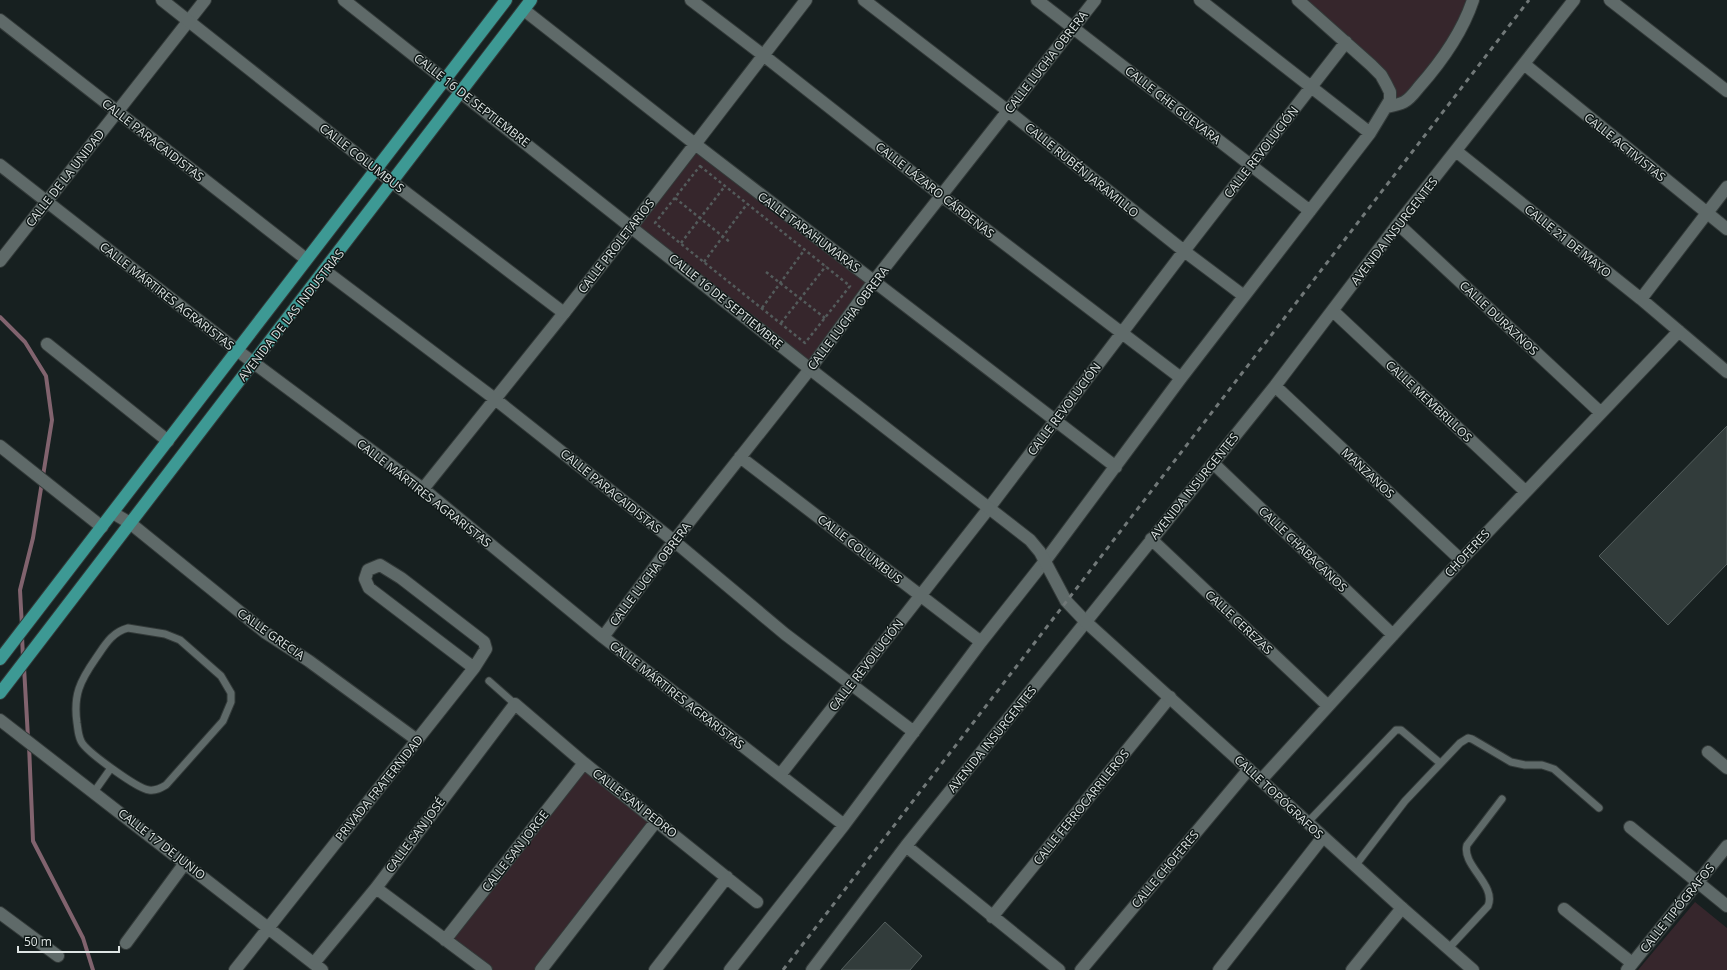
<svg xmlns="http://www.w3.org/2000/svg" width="1727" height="970" font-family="'Open Sans',sans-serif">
<rect width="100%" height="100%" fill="#172020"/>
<path fill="#36262c" d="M1294 0H1473L1467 17 1410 97 1386 107V84Z
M695 144 874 281 810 369 632 226Z
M584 763 657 820 541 970H486L445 940Z
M1695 902 1727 928V970H1638Z"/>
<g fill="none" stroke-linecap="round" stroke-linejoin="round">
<path stroke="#81636e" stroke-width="4" d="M0 317 25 342 46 376 52 420 33 538 20 590 22 627
M22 635 23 659
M24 667 28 738
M29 745 33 841 83 938 93 970"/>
</g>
<path fill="#323c3b" stroke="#555f5e" d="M1727 426V564L1668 625 1599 556Z
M885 922 922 956 910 970H841Z"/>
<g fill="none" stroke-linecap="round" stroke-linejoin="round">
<defs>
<path id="lane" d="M128 628 165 634 180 640 221 676 231 693V702L223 721 166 785C161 788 156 791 149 790 138 789 85 751 81 741 78 735 78 729 77 723 73 695 80 681 96 658 105 645 112 632 128 628Z
M489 681 515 704
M94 792 111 768
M1307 823 1396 730H1401L1440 763
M1355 866 1405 801 1460 743 1468 738 1472 739 1511 762 1525 765H1542L1554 769 1599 808
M1448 949 1488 906C1497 885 1461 865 1467 845L1502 799"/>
<path id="street" d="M691 0 763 55 942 196 1181 378
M864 0 1008 111 1184 251 1244 296
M1037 0 1310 211
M1200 0 1370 133
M1610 0 1727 91
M524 10 695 144 1116 467
M0 20 306 259
M1524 64 1727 229
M1386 107C1391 106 1398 105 1404 102 1410 99 1415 92 1419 87 1442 61 1462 33 1473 0
M1456 151 1641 299 1727 372
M0 165 238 351 423 489 603 637 844 825
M1398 224 1601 413
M632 226 806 0
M0 261 205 0
M324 270 495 399 674 541 785 634 914 732
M1641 299 1727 187
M1333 311 1525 491
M47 344 168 441
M1275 386 1461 560
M0 446 102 527
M740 457 981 642
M1213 463 1393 635
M423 489 564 313
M113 513 130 523 266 633 309 661 417 740
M1151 539 1327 705
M603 637 674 541 810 369 874 281 1095 0
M0 720 322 970
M1708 752 1727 768
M780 775 989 508 1184 251 1346 42
M1261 780 1461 560 1679 331
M1630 827 1727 906
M906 846 1059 970
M376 888 486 970
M1564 909 1632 963
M0 913 58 956
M992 917 1170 697
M445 940 584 763
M126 943 185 863
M314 963 376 888 515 704 584 763 757 902
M235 970 474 668 486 649 484 642 401 578 380 565 368 570 365 579 369 588 474 668
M541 970 657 820
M655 970 727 877
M730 970 844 825 981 642 1045 561 1181 378 1370 133 1390 100V92L1386 84 1381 75 1371 65 1298 0
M812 970 906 846 1275 386 1398 224 1574 0
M1081 970 1249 769
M1219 970 1323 837
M1352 970 1402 908"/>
<path id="secondary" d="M162 0 392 182 564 313 632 226
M344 0 810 369 1030 540 1040 552 1066 601 1086 622 1402 908 1473 970
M1627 970 1727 846"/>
<path id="primary" d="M0 659 506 0
M0 693 531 0"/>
</defs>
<use href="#lane" stroke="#333a39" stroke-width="9"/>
<use href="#street" stroke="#333a39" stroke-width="14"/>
<use href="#secondary" stroke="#333a39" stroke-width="14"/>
<use href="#primary" stroke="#333a39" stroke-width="14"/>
<path stroke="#535b5b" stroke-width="2.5" stroke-dasharray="3 3" stroke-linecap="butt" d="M700 166 850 286 805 343 655 223Z
M675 198 731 243
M681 243 725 186
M704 262 747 204
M766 272 825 318
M762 308 805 249
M781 323 826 266"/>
<use href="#lane" stroke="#5f6a69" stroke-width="7"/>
<use href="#street" stroke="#5f6a69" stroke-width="12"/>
<use href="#secondary" stroke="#5f6a69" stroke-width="12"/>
<use href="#primary" stroke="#3d9994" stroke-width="12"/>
<path stroke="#717878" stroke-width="3" stroke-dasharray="5 5" stroke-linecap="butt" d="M783 970 1529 0"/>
</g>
<g text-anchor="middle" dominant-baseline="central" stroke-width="3" stroke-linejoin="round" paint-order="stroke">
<g font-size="12" fill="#dee4e3" stroke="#0e1716">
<text transform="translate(1046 62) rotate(-52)">CALLE LUCHA OBRERA</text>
<text transform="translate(472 100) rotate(38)">CALLE 16 DE SEPTIEMBRE</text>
<text transform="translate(1173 105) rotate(38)">CALLE CHE GUEVARA</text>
<text transform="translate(153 140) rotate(38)">CALLE PARACAIDISTAS</text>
<text transform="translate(1625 147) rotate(39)">CALLE ACTIVISTAS</text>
<text transform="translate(1261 152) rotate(-52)">CALLE REVOLUCIÓN</text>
<text transform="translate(362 158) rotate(38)">CALLE COLUMBUS</text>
<text transform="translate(1082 170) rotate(39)">CALLE RUBÉN JARAMILLO</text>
<text transform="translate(65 178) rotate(-52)">CALLE DE LA UNIDAD</text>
<text transform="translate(935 190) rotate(38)">CALLE LÁZARO CÁRDENAS</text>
<text transform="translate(1394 231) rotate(-52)">AVENIDA INSURGENTES</text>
<text transform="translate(809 232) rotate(37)">CALLE TARAHUMARAS</text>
<text transform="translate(1568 241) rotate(39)">CALLE 21 DE MAYO</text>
<text transform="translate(616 246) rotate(-52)">CALLE PROLETARIOS</text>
<text transform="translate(167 296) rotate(38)">CALLE MÁRTIRES AGRARISTAS</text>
<text transform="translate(726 301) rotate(39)">CALLE 16 DE SEPTIEMBRE</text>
<text transform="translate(291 315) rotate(-52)">AVENIDA DE LAS INDUSTRIAS</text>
<text transform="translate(848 318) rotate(-53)">CALLE LUCHA OBRERA</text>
<text transform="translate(1499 318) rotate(43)">CALLE DURAZNOS</text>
<text transform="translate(1429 401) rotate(43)">CALLE MEMBRILLOS</text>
<text transform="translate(1064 409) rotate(-53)">CALLE REVOLUCIÓN</text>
<text transform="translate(1368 473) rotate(43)">MANZANOS</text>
<text transform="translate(1194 486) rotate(-51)">AVENIDA INSURGENTES</text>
<text transform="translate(611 491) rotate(39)">CALLE PARACAIDISTAS</text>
<text transform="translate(424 493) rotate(38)">CALLE MÁRTIRES AGRARISTAS</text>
<text transform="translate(860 549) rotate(38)">CALLE COLUMBUS</text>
<text transform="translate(1303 549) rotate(44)">CALLE CHABACANOS</text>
<text transform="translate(1467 553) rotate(-47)">CHOFERES</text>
<text transform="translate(650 574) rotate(-53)">CALLE LUCHA OBRERA</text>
<text transform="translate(1239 622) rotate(43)">CALLE CEREZAS</text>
<text transform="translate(271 634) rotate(35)">CALLE GRECIA</text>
<text transform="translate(866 665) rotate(-52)">CALLE REVOLUCIÓN</text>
<text transform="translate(677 695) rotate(38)">CALLE MÁRTIRES AGRARISTAS</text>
<text transform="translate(992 739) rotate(-51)">AVENIDA INSURGENTES</text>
<text transform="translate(379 788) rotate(-51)">PRIVADA FRATERNIDAD</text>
<text transform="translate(1279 797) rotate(43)">CALLE TOPÓGRAFOS</text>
<text transform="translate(635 803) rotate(38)">CALLE SAN PEDRO</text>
<text transform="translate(1081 807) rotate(-51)">CALLE FERROCARRILEROS</text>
<text transform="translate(415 835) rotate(-53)">CALLE SAN JOSÉ</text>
<text transform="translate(162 844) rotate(38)">CALLE 17 DE JUNIO</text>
<text transform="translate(515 851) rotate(-52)">CALLE SAN JORGE</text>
<text transform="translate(1165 869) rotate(-50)">CALLE CHOFERES</text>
<text transform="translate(1677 908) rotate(-51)">CALLE TIPÓGRAFOS</text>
</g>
</g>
<path d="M18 946v6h101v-6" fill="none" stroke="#dee4e3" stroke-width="2"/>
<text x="24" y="946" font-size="12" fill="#dee4e3" stroke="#0e1716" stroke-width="3" paint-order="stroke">50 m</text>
</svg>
